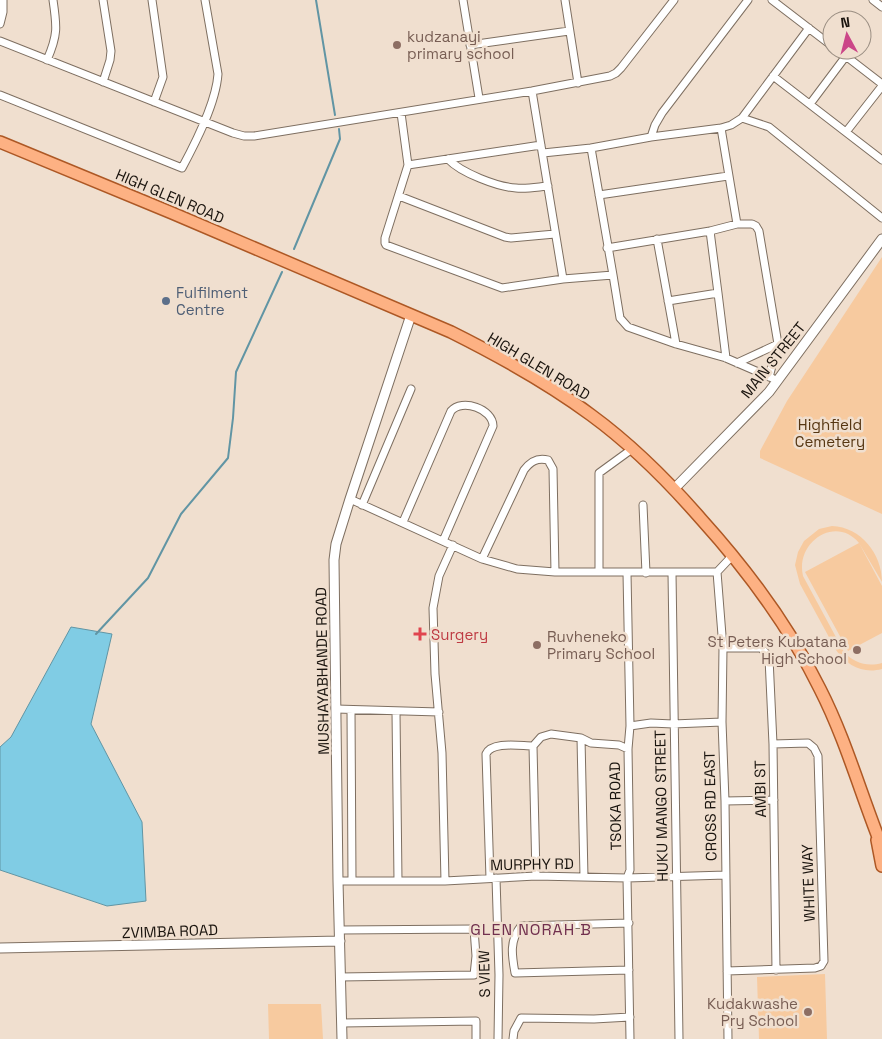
<svg xmlns="http://www.w3.org/2000/svg" width="882" height="1039" font-family="'Space Grotesk',sans-serif">
<rect width="100%" height="100%" fill="#f0dfcf"/>
<path fill="#f7ca9f" d="M882 257V514L760 458V451L787 401Z
M832 526C861 527 882 554 882 582L859 543 882 586V633L848 651 805 572 859 543C836 515 795 542 803 576L844 652C854 663 867 667 882 663V669C863 674 847 666 836 650L800 584 795 565 798 552 804 541 819 529Z
M825 974 827 1039H759L757 977Z
M268 1004H321L323 1039H269Z"/>
<path fill="#80cce4" stroke="#6195a4" d="M71 627 112 634 91 724 142 822 146 901 107 906 0 870V747L11 737Z"/>
<g fill="none" stroke-linecap="round" stroke-linejoin="round">
<path stroke="#6195a4" stroke-width="2" d="M316 0 335 115
M294 249 340 139 339 129
M96 634 148 578 181 514 228 458 233 418 236 372 282 272"/>
<defs>
<path id="minor" d="M152 0 163 77 154 102
M463 0 479 98
M565 0 578 83
M772 0 832 46
M873 0 882 7
M0 24 3 12V0
M0 41 233 133 244 136H254L532 91 610 76 616 73 621 68 674 0
M470 45 569 31
M838 50 882 84
M47 60C58 35 57 27 53 0
M773 76 882 160
M103 82 110 60 111 51 103 0
M532 91 563 279
M0 95 182 168C196 142 216 103 218 74L205 0
M810 104 846 56
M401 113 408 165 385 238V243L386 245 502 288 563 279 613 275 591 148 651 137 721 128 731 125 742 118 809 28
M742 118 769 127 882 218
M721 128 737 224
M846 132 882 86
M651 137 655 125 662 113 748 0
M543 153 591 148
M448 159C461 173 498 187 516 188 527 189 537 187 548 186
M408 165 541 145
M599 195 728 176
M399 196 505 237 511 238 555 234
M657 239 676 344
M607 248 710 231 737 224H752L756 226 759 231 778 344 769 377
M613 275 620 318 628 327 676 344 726 358 772 378
M718 293 726 358
M668 301 718 293 710 231
M737 363 778 344
M350 499 482 559 517 569 555 572H717L733 555
M362 505 411 389
M643 505 646 573
M403 522 451 411C462 398 493 409 493 426L443 541
M482 559 524 470C530 462 537 457 548 460L553 469 555 572
M599 572V473L632 449
M717 572 723 648 722 722 725 801 728 1039
M627 573 630 726 628 749 630 870 627 878 630 1039
M672 573 679 1039
M723 648H761L765 652 769 658 773 744 776 970
M336 709 439 712
M351 710 352 880
M396 712 398 881
M630 726 651 723 673 724 722 722
M581 738 584 877
M725 801 774 800
M536 876 533 746 541 737 551 734 581 738 591 743 619 745 628 749
M490 878 486 754C492 741 520 746 533 746
M496 878 499 975 498 1039
M338 881H445L536 876 627 878 726 875
M445 881 442 753 435 674 433 608 439 576 453 545
M340 930 474 929 476 956 474 975 340 977
M629 970 515 973C512 956 509 941 521 926L629 923
M727 971 815 968 821 966 824 961 818 756 814 748 808 743 773 744
M342 1023 476 1021V1039
M513 1039 514 1031 521 1018 594 1019 630 1017"/>
<path id="tertiary" d="M674 489 769 392 882 239
M0 948 340 941
M342 1039 338 881 334 560 336 544 350 499 411 315"/>
<path id="primary" d="M0 142 172 213 451 332C499 356 548 383 591 415 632 445 668 481 701 519 748 571 789 626 820 689 846 740 861 795 882 847
M877 840 882 866"/>
</defs>
<use href="#minor" stroke="#7e6f61" stroke-width="9"/>
<use href="#tertiary" stroke="#7e6f61" stroke-width="11"/>
<use href="#primary" stroke="#ad5825" stroke-width="14"/>
<use href="#minor" stroke="#fff" stroke-width="7"/>
<use href="#tertiary" stroke="#fff" stroke-width="9"/>
<use href="#primary" stroke="#fdb183" stroke-width="11"/>
</g>
<g fill="#8d6e63" stroke="#f0dfcf" stroke-width="2">
<circle cx="397" cy="45" r="5"/>
<circle cx="537" cy="645" r="5"/>
<circle cx="857" cy="650" r="5"/>
<circle cx="808" cy="1012" r="5"/>
</g>
<circle fill="#5c6f8a" stroke="#f0dfcf" stroke-width="2" cx="166" cy="301" r="5"/>
<path fill="#e0444e" stroke="#f0dfcf" stroke-width="2" d="M417.5 626.5h5v5h5v5h-5v5h-5v-5h-5v-5h5z"/>
<g text-anchor="middle" dominant-baseline="central" stroke-width="5" stroke-linejoin="round" paint-order="stroke">
<g font-size="15" fill="#785e54" stroke="#f0dfcf" text-anchor="start">
<text x="407" y="36">kudzanayi<tspan x="407" dy="17">primary school</tspan></text>
<text x="547" y="636">Ruvheneko<tspan x="547" dy="17">Primary School</tspan></text>
<text x="847" y="641" text-anchor="end">St Peters Kubatana<tspan x="847" dy="17">High School</tspan></text>
<text x="798" y="1003" text-anchor="end">Kudakwashe<tspan x="798" dy="17">Pry School</tspan></text>
</g>
<g font-size="15" fill="#1a140e" stroke="#f0dfcf">
<text transform="translate(170 196) rotate(23)">HIGH GLEN ROAD</text>
<text transform="translate(773 360) rotate(-51)">MAIN STREET</text>
<text transform="translate(539 366) rotate(31)">HIGH GLEN ROAD</text>
<text transform="translate(322 671) rotate(-91)">MUSHAYABHANDE ROAD</text>
<text transform="translate(760 789) rotate(-91)">AMBI ST</text>
<text transform="translate(615 806) rotate(-91)">TSOKA ROAD</text>
<text transform="translate(661 806) rotate(-91)">HUKU MANGO STREET</text>
<text transform="translate(710 806) rotate(-91)">CROSS RD EAST</text>
<text transform="translate(532 864) rotate(-1)">MURPHY RD</text>
<text transform="translate(808 883) rotate(-92)">WHITE WAY</text>
<text transform="translate(170 931) rotate(-2)">ZVIMBA ROAD</text>
<text transform="translate(484 974) rotate(-91)">S VIEW</text>
</g>
<g font-size="15" fill="#4e5e75" stroke="#f0dfcf" text-anchor="start">
<text x="176" y="292">Fulfilment<tspan x="176" dy="17">Centre</tspan></text>
</g>
<g font-size="15" fill="#563612" stroke="#f0dfcf">
<text x="830" y="424">Highfield<tspan x="830" dy="17">Cemetery</tspan></text>
</g>
<g font-size="15" fill="#be3a42" stroke="#f0dfcf" text-anchor="start">
<text x="431" y="634">Surgery</text>
</g>
<g font-size="16" letter-spacing="1" fill="#71304e" stroke="#f0dfcf">
<text x="531" y="929">GLEN NORAH B</text>
</g>
</g>
<g transform="translate(847 35) rotate(353)"><circle r="24" fill="#f0dfcf" stroke="#9a8e82"/>
<path d="M0-4L9 19L0 12L-9 19Z" fill="#cb4688"/>
<text y="-8" font-size="14" font-weight="bold" text-anchor="middle" fill="#1a140e">N</text>
</g>
</svg>
